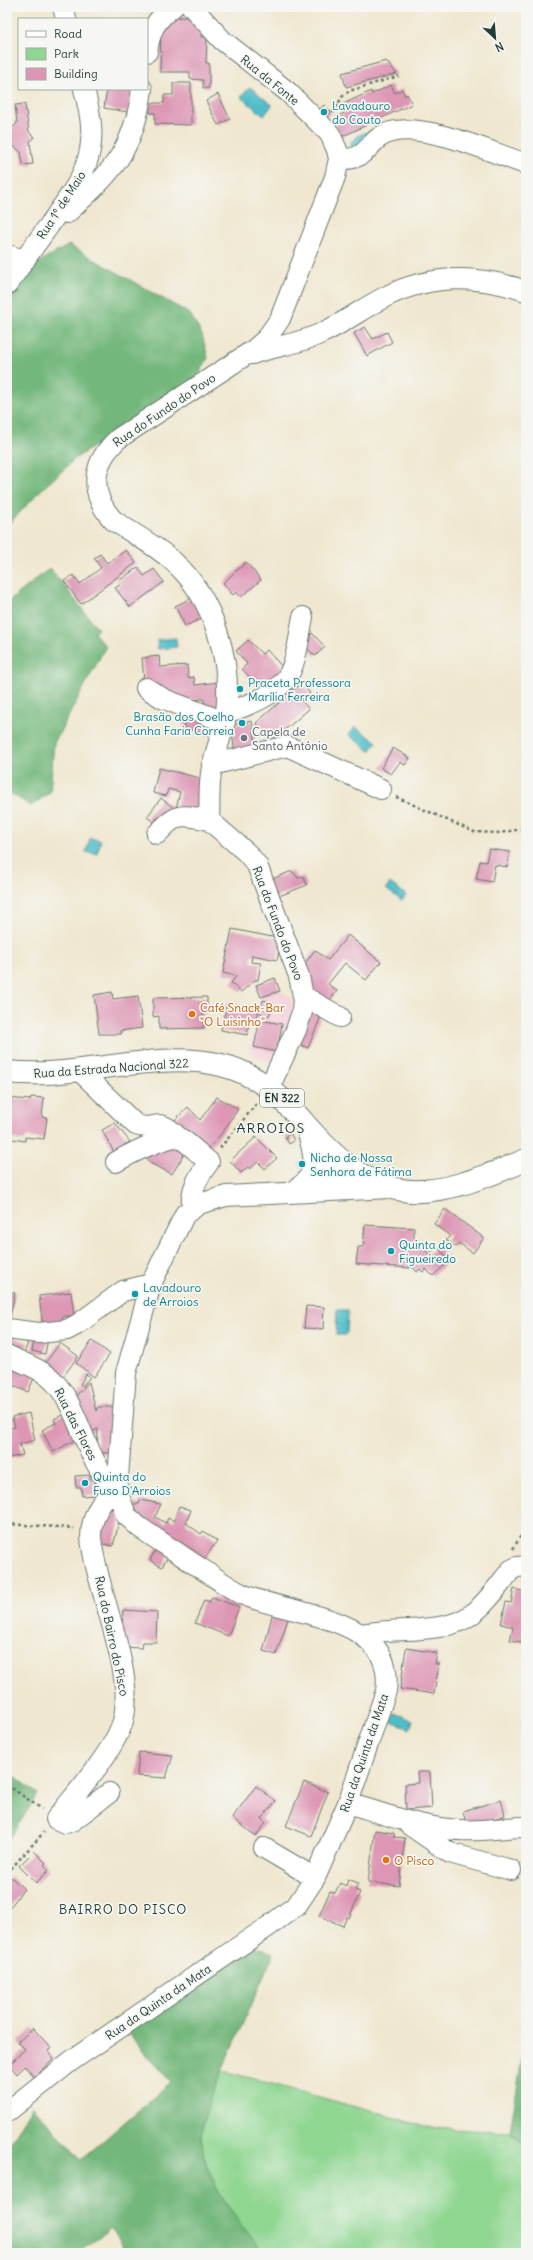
<svg xmlns="http://www.w3.org/2000/svg" width="533" height="2260" font-family="Delius,sans-serif">
<rect width="100%" height="100%" fill="#f6f6f2"/>
<filter id="ink" filterUnits="userSpaceOnUse"><feTurbulence type="fractalNoise" baseFrequency=".025" numOctaves="2"/><feDisplacementMap in="SourceGraphic" scale="8" xChannelSelector="R" yChannelSelector="G"/><feConvolveMatrix kernelMatrix="1 2 1 2 8 2 1 2 1" color-interpolation-filters="sRGB"/></filter>
<filter id="wash" filterUnits="userSpaceOnUse"><feTurbulence type="fractalNoise" baseFrequency=".012" numOctaves="4" result="noise"/><feDisplacementMap in="SourceGraphic" scale="16" xChannelSelector="R" yChannelSelector="G"/><feGaussianBlur stdDeviation="0.9" result="paint"/><feColorMatrix in="noise" values="0 0 0 0 0 0 0 0 0 0 0 0 0 0 0 0 0 1.4 0 .05"/><feComposite in="paint" operator="in"/></filter>
<g filter="url(#wash)">
<rect width="100%" height="100%" fill="#efe7cf"/>
<path fill="#f5cfd9" d="M280 991 297 1001 276 1065 249 1053 261 997Z"/>
<path fill="#8fd691" stroke="#578a62" d="M221 2070 432 2128 510 2132 526 2146V2253H263C240 2221 204 2185 202 2143 201 2117 212 2092 221 2070Z"/>
<path fill="#73b77b" stroke="#497a58" d="M69 245 190 314 202 335 208 358 196 379 76 458 41 490 7 526V291L23 271Z
M50 568 98 629 94 633 106 646 54 743 50 792 31 806 7 791V603Z
M7 1770 38 1794 7 1842Z
M255 1947 274 1953 211 2095C207 2110 200 2127 202 2143 206 2186 239 2220 263 2253H127L111 2228 76 2253H7V2149L33 2106 81 2160 171 2082 126 2031Z
M526 2033V2146L510 2132Z"/>
<path fill="#50bdc9" stroke="#387d7e" d="M250 87 272 105 264 116 241 97Z
M373 130 357 153 349 144 359 135Z
M176 638 177 647 158 649 157 640Z
M355 727 377 742 370 751 349 735Z
M90 838 101 840 97 854 86 852Z
M390 883 406 895 402 901 386 889Z
M337 1310H348L347 1335H336Z
M394 1713 413 1720 410 1729 391 1722Z"/>
<g id="blocks">
<path fill="#dd97b5" d="M165 17H191L201 28V37H207L206 63H209V88H203V80L190 79V72H160L161 28H165Z
M386 61 397 74 346 87 342 73Z
M173 83H191V125L155 124V113H150V103H164V95H173Z
M391 85 395 93 402 89 405 96 407 94 412 104 341 137 333 119 344 113 341 105 371 91 372 94Z
M107 89H132L128 112 104 108Z
M218 94 230 119 218 125 206 101Z
M25 104 29 132 34 137 30 142 33 164 23 165 21 152 10 143 7 147V132L8 133 17 123 15 105Z
M324 105 331 112 324 119 318 111Z
M365 327 373 339 387 332 392 342 367 356 354 333Z
M126 550 136 563 81 604 64 581 73 575 80 584 101 568 94 558 100 554 107 563Z
M246 562 261 580 241 597 236 592 233 595 223 583Z
M138 567 144 576 154 569 164 582 130 607 115 588 121 584 119 581Z
M194 597 203 618 185 626 175 606Z
M312 633 325 647 315 656 302 643Z
M248 640 262 654 267 650 286 671 270 690 263 682 258 686 242 669 247 664 236 651Z
M159 656 160 667 187 665 188 678 194 677 195 685 219 682 221 711 205 712 204 699 180 701 144 681 142 658Z
M301 683 310 693 301 700 309 709 272 741 256 723 280 702 275 696 287 685 293 690Z
M187 715 212 724 208 736 183 727Z
M252 721 257 751 235 754 231 725Z
M393 748 410 758 405 765 400 762 391 774 381 768Z
M159 768 204 779 199 797 205 798 201 818 176 809 180 792 168 789 166 796 153 793Z
M161 798 175 809 165 823 157 818 154 822 147 817Z
M489 849 510 852 507 867 495 865 492 882 476 879 480 861 486 862Z
M292 871 298 878 303 876 307 885 274 898 267 881Z
M232 929 282 939 277 960 252 955 251 962 261 963 258 980H255L241 992 231 983 236 976 223 973Z
M348 935 381 962 366 980 345 963 328 984 337 991 326 1005 309 992 302 967 315 950 328 960Z
M275 978 280 991 261 997 256 985Z
M112 992 113 999 138 996 142 1028 120 1031 121 1034H99L94 995Z
M207 997V1013H203L204 1028 159 1029V1016L153 1017V998Z
M263 1000 273 1003 269 1016 260 1013Z
M227 1003 259 1009 256 1025 249 1024 247 1035 221 1030Z
M307 1010 321 1016 308 1048 294 1042Z
M260 1020 282 1024 277 1052 254 1047Z
M31 1097 44 1098 42 1117 47 1118 44 1139 25 1137V1141L7 1138 9 1098 30 1100Z
M217 1097 238 1109 222 1133 203 1155 174 1121 188 1107 200 1120Z
M115 1123 130 1142 124 1145 125 1148 117 1158 102 1130Z
M291 1134 294 1141 289 1144 285 1136Z
M256 1137 277 1158 265 1169 258 1162 250 1169 248 1167 241 1173 230 1161Z
M174 1139 188 1148 172 1174 150 1163 141 1151Z
M304 1160 306 1165 301 1168 298 1163Z
M445 1209 484 1238 473 1253 459 1243 456 1247 446 1240 450 1236 434 1224Z
M365 1225 414 1228V1238L429 1254 437 1247 450 1260 433 1276 426 1269 423 1272 420 1269 417 1272 410 1264V1268L356 1264 358 1247H363Z
M7 1291 15 1293 8 1327H7Z
M71 1292 74 1315 62 1317 63 1324 43 1327 39 1296Z
M306 1306 324 1307 323 1329 304 1328Z
M7 1334 28 1343 22 1358 7 1352Z
M35 1336 48 1339 45 1354 32 1351Z
M92 1341 110 1354 94 1377 76 1363Z
M60 1343 78 1356 63 1377 43 1366Z
M17 1363 37 1371 28 1392 7 1383Z
M86 1374 90 1377 83 1386 80 1384Z
M89 1382 96 1411 98 1407H114L112 1453H97L98 1429 86 1434 75 1397Z
M69 1412 81 1437 53 1452 42 1430 56 1423 54 1419Z
M29 1413 35 1440 20 1444 23 1455 9 1458 7 1429 15 1427 12 1417Z
M90 1475V1479H94L96 1495 82 1496 81 1487H76L75 1476Z
M140 1500 161 1504 155 1517 166 1523 168 1518 174 1521 179 1506 191 1510 186 1523 201 1534 203 1531 217 1541 203 1561 133 1512V1504H139Z
M104 1504 121 1515 113 1546 98 1543Z
M159 1544 171 1551 162 1567 150 1560Z
M514 1589 526 1592V1643L510 1640 513 1627 501 1624 506 1602 511 1603Z
M212 1597 239 1607 228 1636 195 1623 204 1600 210 1602Z
M123 1610 157 1612 156 1642H143L142 1648 121 1647Z
M273 1612 289 1616 276 1655 263 1651Z
M406 1648 437 1653 435 1664H439L434 1694 400 1689Z
M139 1752 173 1755 166 1778 137 1776Z
M417 1772H430L432 1808 406 1810 405 1784 418 1783Z
M304 1782 328 1792 311 1836 286 1826Z
M256 1786 276 1801 261 1819 266 1823 256 1836 232 1818Z
M501 1800 505 1815 482 1823 465 1820 463 1811Z
M375 1830 394 1833V1837L405 1838 399 1886 368 1882Z
M34 1851 46 1863 44 1865 49 1870 36 1883 19 1866Z
M11 1877 24 1889 7 1911V1882Z
M348 1879 358 1883 355 1890 360 1892 349 1918 347 1917 343 1926 319 1916 330 1891 335 1893 340 1883 346 1886Z
M33 2028 51 2048 48 2051 54 2058 34 2077 25 2066 17 2074 9 2065 25 2049 18 2042Z"/>
</g>
</g>
<g filter="url(#ink)">
<use href="#blocks" fill-opacity="0" stroke="#68786a" stroke-width="1"/>
<g fill="none" stroke-linecap="round" stroke-linejoin="round">
<defs>
<path id="minor" d="M63 7 66 19
M192 7 222 40 288 92 330 134 337 150 339 159 335 177 280 319 266 339 255 349 119 438C92 462 88 493 113 520 133 534 157 546 175 563 214 599 232 661 226 713 224 730 217 746 213 763 208 781 210 802 209 820L247 853 257 865 299 976 303 996 302 1012 296 1030 269 1088
M147 52C150 31 155 20 173 7
M339 159C371 161 366 139 391 132 427 123 490 152 526 164
M67 213C112 172 134 151 142 89
M7 255 25 260
M7 285C21 265 34 246 48 227 64 203 85 179 90 150 94 129 89 109 84 89
M252 354C275 346 300 344 322 333 344 323 363 308 385 297 430 274 479 275 526 291
M146 688 164 699 225 722
M226 713C249 705 279 695 290 672 298 656 299 635 303 617
M212 765 287 746 381 789
M157 834C179 811 180 815 209 820
M303 996 340 1017
M80 1071 136 1125C155 1132 158 1115 178 1137
M116 1162C126 1156 170 1133 180 1138 190 1144 200 1155 209 1162 198 1177 190 1190 192 1208
M299 1187C322 1172 312 1148 306 1126
M297 1188 344 1164V1173L340 1180
M7 1329 39 1333 67 1330 78 1324 123 1291 151 1284
M7 1355C20 1362 37 1367 48 1376 81 1403 83 1462 117 1490 100 1498 91 1519 91 1537 95 1589 140 1680 121 1727 109 1757 77 1792 56 1819L65 1823 72 1821 109 1793
M362 1634C395 1627 446 1635 472 1614 487 1603 499 1585 511 1570L517 1567 526 1566
M348 1803C384 1814 421 1828 459 1830 481 1832 503 1827 526 1827
M408 1824 450 1853 511 1870
M264 1848 315 1878
M7 2112 71 2061 269 1926 297 1905 315 1878 348 1803 386 1691C397 1614 288 1616 242 1594 227 1587 214 1576 200 1568 180 1554 159 1541 139 1527L126 1515 117 1490 126 1373 151 1284 185 1214 199 1204 226 1196 391 1188"/>
<path id="major" d="M7 1072C77 1080 154 1049 221 1065 256 1073 281 1096 304 1123 381 1212 425 1202 526 1160"/>
</defs>
<use href="#minor" stroke="#68786a" stroke-width="22"/>
<use href="#major" stroke="#68786a" stroke-width="24"/>
<path stroke="#68786a" stroke-width="2.5" stroke-dasharray="3 3" stroke-linecap="butt" d="M333 113 342 97 349 91 399 76
M396 797 474 832 500 833 526 828
M220 1148 258 1102
M7 1524 74 1528
M513 1549 526 1527
M7 1785 42 1809
M7 1873 44 1832"/>
<use href="#minor" stroke="#fff" stroke-width="20"/>
<use href="#major" stroke="#fff" stroke-width="22"/>
</g>
</g>
<g fill="#0f9aa8" stroke="#f6f6f2" stroke-width="1.5">
<circle cx="324" cy="112" r="4"/>
<circle cx="240" cy="689" r="4"/>
<circle cx="242" cy="723" r="4"/>
<circle cx="302" cy="1164" r="4"/>
<circle cx="391" cy="1251" r="4"/>
<circle cx="135" cy="1294" r="4"/>
<circle cx="85" cy="1483" r="4"/>
</g>
<circle fill="#6b7280" stroke="#f6f6f2" stroke-width="1.5" cx="244" cy="738" r="4"/>
<g fill="#e8710a" stroke="#f6f6f2" stroke-width="1.5">
<circle cx="192" cy="1014" r="4"/>
<circle cx="386" cy="1860" r="4"/>
</g>
<g text-anchor="middle" dominant-baseline="central" stroke-width="3.5" stroke-linejoin="round" paint-order="stroke">
<rect fill="#f6f6f2" stroke="#60746d" stroke-width="1" x="260" y="1089" width="44" height="18" rx="3"/>
<g font-size="11" font-weight="bold" fill="#1f3d34">
<text x="282" y="1098">EN 322</text>
</g>
<g font-size="12" fill="#1f3d34" stroke="#f6f6f2">
<text transform="translate(270 80) rotate(39)">Rua da Fonte</text>
<text transform="translate(61 205) rotate(-57)">Rua 1º de Maio</text>
<text transform="translate(164 410) rotate(-34)">Rua do Fundo do Povo</text>
<text transform="translate(278 923) rotate(69)">Rua do Fundo do Povo</text>
<text transform="translate(111 1068) rotate(-4)">Rua da Estrada Nacional 322</text>
<text transform="translate(76 1424) rotate(63)">Rua das Flores</text>
<text transform="translate(112 1636) rotate(78)">Rua do Bairro do Pisco</text>
<text transform="translate(364 1753) rotate(-71)">Rua da Quinta da Mata</text>
<text transform="translate(158 2002) rotate(-34)">Rua da Quinta da Mata</text>
</g>
<g font-size="12" fill="#0d838f" stroke="#f6f6f2" text-anchor="start">
<text x="332" y="105">Lavadouro<tspan x="332" dy="14">do Couto</tspan></text>
<text x="248" y="682">Praceta Professora<tspan x="248" dy="14">Marília Ferreira</tspan></text>
<text x="234" y="716" text-anchor="end">Brasão dos Coelho<tspan x="234" dy="14">Cunha Faria Correia</tspan></text>
<text x="310" y="1157">Nicho de Nossa<tspan x="310" dy="14">Senhora de Fátima</tspan></text>
<text x="399" y="1244">Quinta do<tspan x="399" dy="14">Figueiredo</tspan></text>
<text x="143" y="1287">Lavadouro<tspan x="143" dy="14">de Arroios</tspan></text>
<text x="93" y="1476">Quinta do<tspan x="93" dy="14">Fuso D'Arroios</tspan></text>
</g>
<g font-size="12" fill="#5b616d" stroke="#f6f6f2" text-anchor="start">
<text x="252" y="731">Capela de<tspan x="252" dy="14">Santo António</tspan></text>
</g>
<g font-size="12" fill="#c56008" stroke="#f6f6f2" text-anchor="start">
<text x="200" y="1007">Café Snack-Bar<tspan x="200" dy="14">"O Luisinho"</tspan></text>
<text x="394" y="1860">O Pisco</text>
</g>
<g font-size="13" letter-spacing="1" fill="#1f3d34" stroke="#f6f6f2">
<text x="123" y="1909">BAIRRO DO PISCO</text>
</g>
<g font-size="14" letter-spacing="1" fill="#1f3d34" stroke="#f6f6f2">
<text x="271" y="1128">ARROIOS</text>
</g>
</g>
<rect width="533" height="2260" fill="none" stroke="#f6f6f2" stroke-width="24"/>
<rect x="18" y="18" width="130" height="72" fill="#f6f6f2" stroke="#a0aca6"/>
<rect x="26" y="31" width="20" height="6" fill="#ffffff" stroke="#a0aca6"/>
<text x="54" y="38" font-size="12" fill="#1f3d34">Road</text>
<rect x="26" y="48" width="20" height="12" fill="#8fd691" stroke="#a0aca6"/>
<text x="54" y="58" font-size="12" fill="#1f3d34">Park</text>
<rect x="26" y="68" width="20" height="12" fill="#dd97b5" stroke="#a0aca6"/>
<text x="54" y="78" font-size="12" fill="#1f3d34">Building</text>
<g transform="translate(495 38) rotate(154)" stroke="#f6f6f2" stroke-width="3" paint-order="stroke">
<path d="M0-3L7 15L0 10L-7 15Z" fill="#1f3d34"/>
<text y="-6" font-size="11" font-weight="bold" text-anchor="middle" fill="#1f3d34">N</text>
</g>
</svg>
